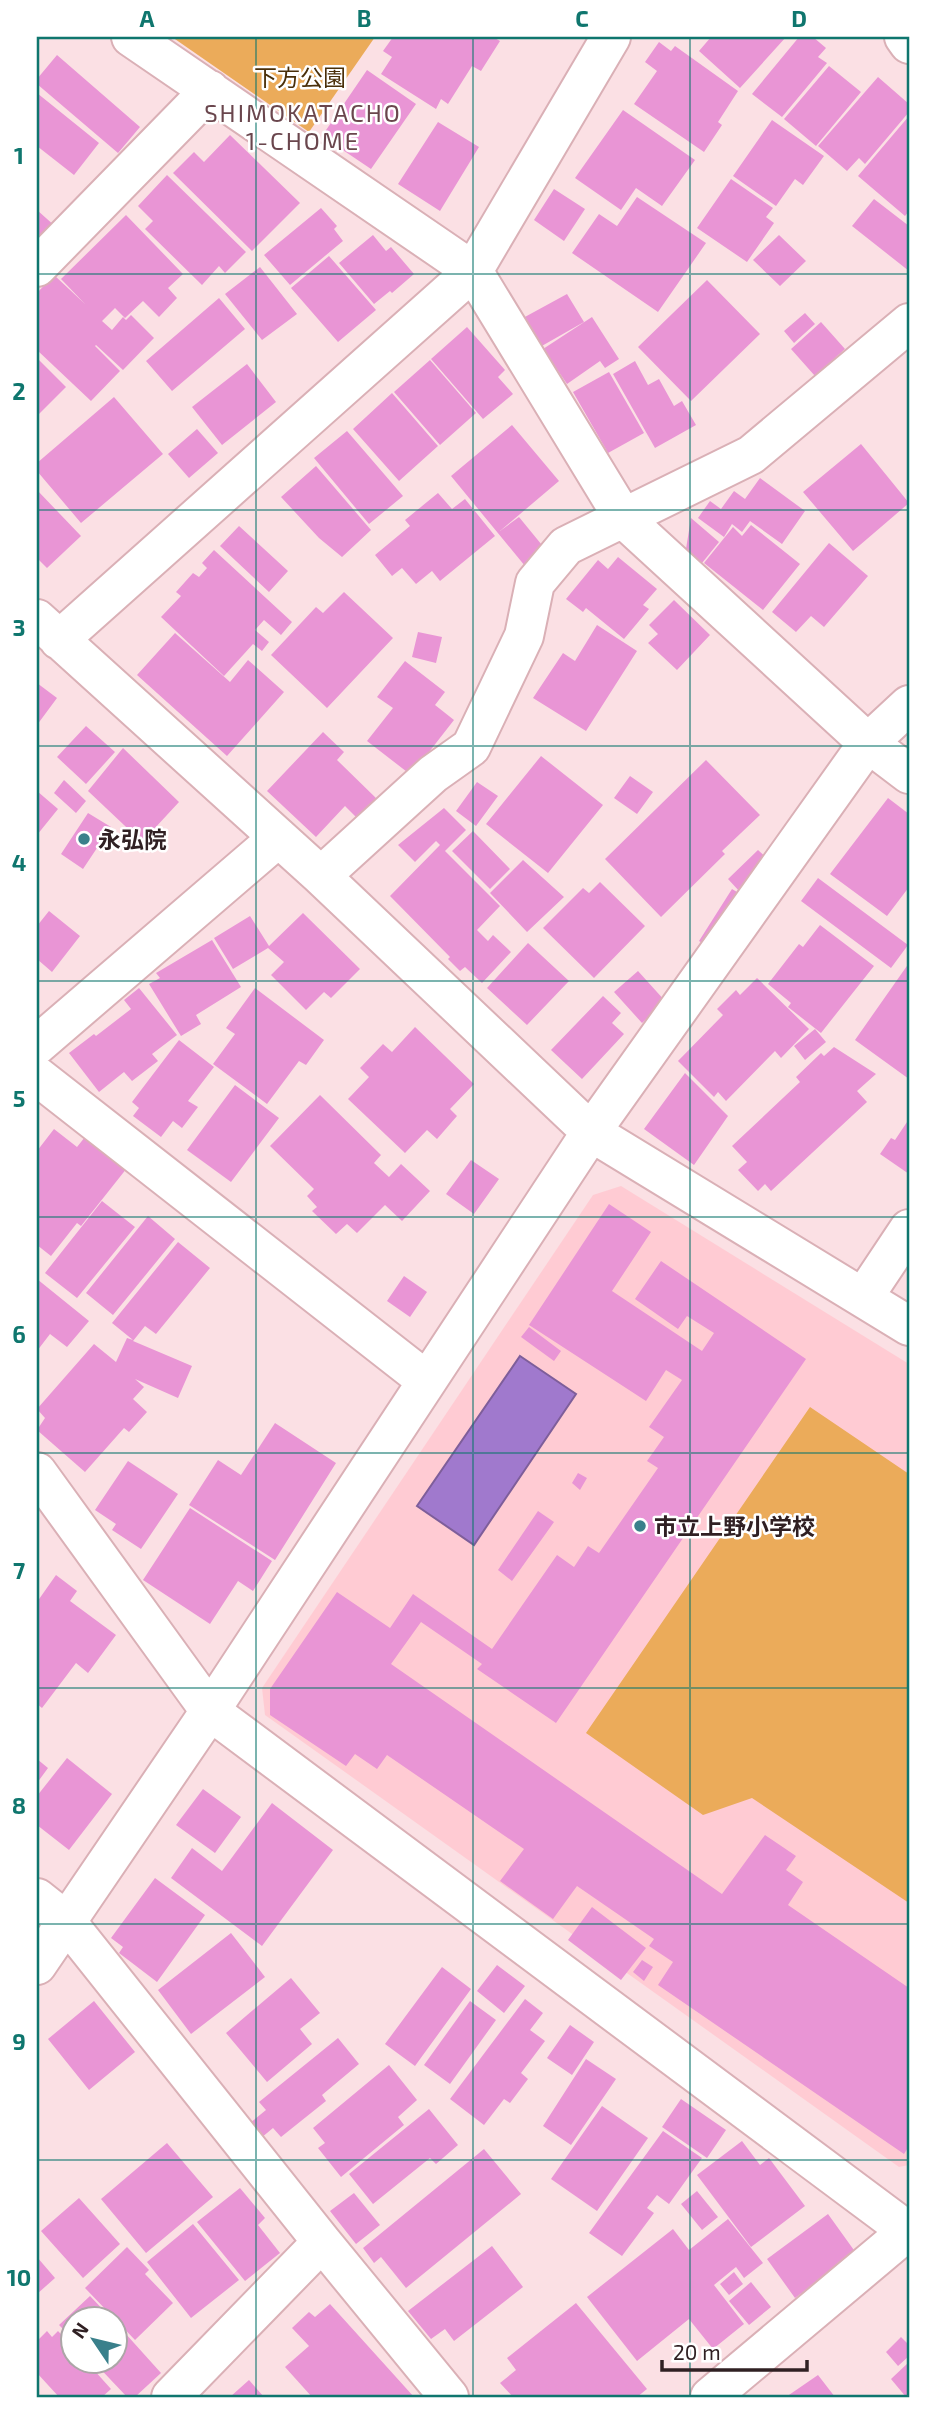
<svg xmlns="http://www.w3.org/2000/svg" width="946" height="2434" font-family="'Exo 2','Noto Sans JP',sans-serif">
<rect width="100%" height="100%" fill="#fbe0e4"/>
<path fill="#ffcbd3" d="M621 1186 909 1364V2165L899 2167 265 1715 262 1688 593 1195Z"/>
<path fill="#ebab5a" d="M172 37H375L309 132Z
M810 1407 909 1474V1903L752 1798 703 1815 586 1733Z"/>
<path fill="#a079cd" stroke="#7e5e9a" stroke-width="2" d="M520 1356 576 1394 474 1545 417 1506Z"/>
<path fill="#e995d5" d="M393 37H493L500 41 481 71 472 66 448 104 441 99 436 109 381 74 392 57 383 51Z
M711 37H786L740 88 699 51Z
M799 37H813L826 48 818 57 827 63 782 117 752 94Z
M659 42 671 51 675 46 738 91 718 122 722 125 704 152 634 104 657 71 645 62Z
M57 55 140 127 118 153 37 84V79Z
M829 66 861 92 816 146 784 119Z
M367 70 416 104 371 169 322 136Z
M878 77 909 104V112L865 164 859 158 847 171 818 146Z
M37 93 99 143 74 175 37 146Z
M623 110 695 160 662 206 636 188 621 210 575 178Z
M909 116V211L905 216 858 176Z
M772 120 824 156 803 185 795 179 776 206 733 176Z
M438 122 479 147 440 211 398 184Z
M230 135 300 203 252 251 173 173 194 152 204 162Z
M167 175 246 252 225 273 219 266 202 285 145 229 153 221 138 206Z
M731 179 773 208 766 217 774 223 747 262 697 228Z
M554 189 585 209 564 241 534 220Z
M637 197 706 243 658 312 572 253 599 214 617 226Z
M874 199 909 226V271L852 226Z
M321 208 337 226 334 229 343 241 290 285 264 255Z
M37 210 56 227 37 248Z
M126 215 183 274 168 288 177 298 159 317 143 301 125 318 115 308 102 321 112 330 123 317 126 320 131 315 154 338 123 370 96 345 95 346 120 371 91 401 37 350V293L54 275 85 304 61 279Z
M373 235 386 251 391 247 414 274 392 293 390 291 374 304 339 263Z
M779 235 806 261 780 286 753 260Z
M329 256 376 310 338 342 291 288Z
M260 267 297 314 262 340 225 294Z
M707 280 760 334 691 401 638 347Z
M567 294 584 322 540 347 523 318Z
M219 298 245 329 172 391 146 361Z
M805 313 815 324 794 343 784 331Z
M592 317 619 359 605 368 600 361 567 384 543 349Z
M821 322 845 349 815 376 791 349Z
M467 327 505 370 498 377 513 394 483 419 431 359Z
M37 358 66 387 37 416Z
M430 360 476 413 440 445 394 392Z
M635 361 648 385 659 379 674 406 682 401 696 425 655 448 613 374Z
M247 364 276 402 222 445 192 407Z
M609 372 644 433 608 453 573 392Z
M392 393 438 446 399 481 353 429Z
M114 397 163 454 81 523 37 471V463Z
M512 425 559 481 500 531 519 517 546 550 525 566 451 476Z
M197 429 218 453 189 478 168 454Z
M347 431 403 496 369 524 314 458Z
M861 444 909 503 853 551 803 492Z
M316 466 371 530 342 557 319 538 281 497Z
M760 478 805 511 782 544 750 521 742 532 732 524 724 537 698 518 710 501 721 509 734 491 745 499Z
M37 490 81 536 47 568 37 558Z
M438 493 452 509 465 499 495 536 440 581 432 571 416 584 402 568 392 576 375 555 410 526 405 520Z
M691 518 719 542 702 563 686 549Z
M751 525 800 564 763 610 704 563 733 527 742 536Z
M239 526 288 571 269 592 220 546Z
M829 543 868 576 824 627 811 616 796 632 772 612Z
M214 550 292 622 281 635 264 620 255 630 269 642 262 651 253 644 224 676 161 617 181 596 176 592 193 573 199 577 207 568 202 563Z
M618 557 657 589 643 605 649 609 624 639 586 608 583 612 566 599 598 560 608 569Z
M344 592 393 638 327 708 271 655 316 607 323 613Z
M674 600 710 635 677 670 648 643 658 634 649 625Z
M597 625 637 651 586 731 533 698 563 653 575 661Z
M418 632 442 637 436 663 412 657Z
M175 633 230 682 248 660 284 692 227 756 137 675Z
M405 661 445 692 435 705 454 720 411 775 367 741 393 708 377 697Z
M37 683 57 698 37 725Z
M86 726 115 752 86 784 57 757Z
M323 732 344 752 337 760 377 799 358 819 345 806 316 837 267 791Z
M123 748 179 802 142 842 88 791Z
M541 756 603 805 548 873 486 824Z
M706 760 760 815 722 851 725 854 661 917 605 859Z
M630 776 653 792 637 814 614 798Z
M64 780 86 801 76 813 54 793Z
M477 782 498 796 476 826 456 811Z
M37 791 58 809 37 835Z
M888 798 909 814V887L887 916 830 874Z
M444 808 466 830 445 851 500 906 477 930 488 941 493 935 511 952 482 983 465 967 460 971 448 959 450 957 390 896 440 845 436 841 415 862 398 845Z
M88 813 111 827 83 869 61 854Z
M473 831 510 869 490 889 452 851Z
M758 850 771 862 740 892 728 879Z
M523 860 564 897 527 932 490 893Z
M818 878 908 945 891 968 801 901Z
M600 882 645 926 594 978 543 928 583 888 589 893Z
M732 889 737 892 704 944 699 941Z
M49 911 80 936 52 972 37 959V926Z
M303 913 360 969 331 998 324 992 306 1010 271 975 284 962 268 948 233 969 214 938 250 916 269 946Z
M820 925 874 966 821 1033 788 1007 791 1003 768 984 799 944 803 947Z
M212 940 241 987 196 1015 201 1024 181 1036 149 984 160 978 156 973Z
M528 943 569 981 527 1025 487 988Z
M909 963V1079L855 1040Z
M638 971 666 1002 642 1023 614 992Z
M757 978 809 1029 781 1058 775 1051 726 1101 718 1092 714 1097 678 1061 723 1015 717 1009 736 990 740 995Z
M139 988 177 1035 152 1054 158 1061 132 1081 124 1072 99 1092 69 1053 94 1034 96 1036 131 1009 124 1000Z
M255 988 324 1040 306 1065 299 1061 267 1104 213 1064 235 1034 226 1028Z
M603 996 621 1013 612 1023 624 1034 582 1079 551 1050Z
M415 1027 474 1084 450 1109 457 1116 437 1139 427 1130 405 1153 348 1099 369 1077 360 1068 383 1044 392 1052Z
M815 1029 826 1042 805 1060 794 1046Z
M179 1040 214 1067 188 1101 198 1107 182 1128 173 1121 161 1137 133 1116 139 1108 132 1102Z
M834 1047 876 1074 857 1091 867 1102 771 1191 765 1184 758 1191 738 1170 747 1162 732 1146 800 1082 796 1077 821 1053 824 1056Z
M685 1073 728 1116 694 1165 644 1129Z
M235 1085 279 1118 231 1182 187 1150Z
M320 1095 381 1155 374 1163 389 1177 401 1164 430 1191 402 1221 385 1205 357 1233 347 1224 336 1234 312 1211 317 1207 307 1196 314 1189 270 1146Z
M909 1119V1174L880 1154 891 1138 895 1140Z
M54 1129 77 1147 85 1137 127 1168 81 1226 77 1223 51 1256 37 1245V1151Z
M471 1160 499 1179 474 1214 446 1194Z
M102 1201 135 1227 77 1298 45 1273Z
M609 1204 651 1232 612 1291 702 1351 714 1333 687 1316 678 1329 635 1299 661 1261 806 1359 556 1723 477 1669 482 1664 421 1622 391 1664 722 1894 765 1835 796 1856 786 1870 803 1882 788 1905 909 1988V2146L904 2154 658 1985 673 1962 649 1946 654 1939 577 1886 553 1919 500 1881 524 1849 387 1755 377 1769 355 1754 346 1766 270 1715V1689L337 1592 390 1628 413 1594 492 1649 557 1555 574 1567 588 1546 599 1553 658 1468 647 1461 664 1437 649 1427 682 1380 666 1370 646 1401 529 1325Z
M148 1216 175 1239 113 1315 86 1293Z
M178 1242 210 1268 156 1334 145 1326 133 1341 192 1366 178 1398 135 1379 144 1387 133 1399 147 1412 129 1432 124 1428 85 1472 37 1430 45 1418 37 1409 94 1344 116 1362 127 1338 133 1340 112 1323Z
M404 1276 427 1292 410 1317 387 1301Z
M37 1279 89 1321 67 1347 50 1334 37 1351Z
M529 1327 561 1351 554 1361 521 1337Z
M275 1423 336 1463 275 1560 189 1505 218 1460 241 1475Z
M128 1461 178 1494 141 1549 112 1530 116 1524 95 1510Z
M578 1473 587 1478 580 1490 572 1483Z
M190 1508 272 1561 253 1591 238 1581 210 1624 143 1580Z
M538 1511 554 1522 512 1581 498 1570Z
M56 1575 77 1591 70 1601 116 1635 88 1673 76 1663 42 1708 37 1704V1602Z
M67 1758 112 1794 69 1850 37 1825V1796Z
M37 1759 48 1768 37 1783Z
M203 1789 241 1817 215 1853 176 1825Z
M272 1803 333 1850 262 1946 171 1878 192 1848 222 1871Z
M155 1878 205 1915 157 1982 119 1953 123 1947 111 1938Z
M592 1907 646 1948 621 1980 568 1940Z
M231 1933 265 1977 191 2034 158 1990Z
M642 1960 653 1967 644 1981 633 1972Z
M497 1965 525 1986 504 2013 477 1991Z
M442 1967 471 1989 415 2066 385 2044Z
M291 1978 320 2013 300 2029 312 2044 267 2082 226 2033Z
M525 1999 543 2013 530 2030 545 2041 521 2073 528 2079 510 2103 504 2099 484 2125 450 2099Z
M94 2001 135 2052 89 2090 48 2039Z
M470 2001 496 2020 450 2084 424 2065Z
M570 2025 594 2042 572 2075 547 2058Z
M338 2038 359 2064 322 2095 326 2101 281 2137 273 2128 261 2138 250 2123 266 2110 259 2102Z
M586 2059 616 2079 571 2145 543 2126Z
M389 2065 417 2100 398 2117 404 2125 341 2177 318 2148 325 2143 313 2128Z
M681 2099 726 2130 707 2158 662 2127Z
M602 2106 648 2138 597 2211 551 2179Z
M429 2109 458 2145 436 2164 430 2158 373 2204 349 2174Z
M663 2131 702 2158 669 2204 657 2195 647 2208 654 2213 622 2256 589 2233Z
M742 2141 760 2165 769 2158 805 2206 751 2247 697 2175Z
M167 2143 213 2197 146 2253 101 2199Z
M484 2149 521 2194 406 2288 381 2257 374 2263 363 2248Z
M240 2188 265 2218 258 2225 280 2253 245 2281 197 2222Z
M697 2191 718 2217 702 2230 681 2204Z
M354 2193 380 2225 356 2244 330 2211Z
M79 2198 120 2244 83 2278 41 2231Z
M828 2214 856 2253 795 2298 767 2259Z
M728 2219 763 2263 744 2278 736 2267 714 2285 744 2324 713 2349 689 2319 637 2361 587 2297 673 2229 689 2250Z
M193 2224 239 2280 191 2318 147 2262Z
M492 2246 523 2287 454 2341 445 2329 431 2339 408 2311Z
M127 2247 149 2270 145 2274 173 2303 135 2340 85 2288Z
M37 2257 55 2278 37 2294Z
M734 2272 743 2284 729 2295 720 2284Z
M751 2282 771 2307 749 2325 729 2301Z
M90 2296 111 2318H74V2340L59 2325Z
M576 2303 647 2389 637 2397H513L500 2383 516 2370 507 2358Z
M330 2304 414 2397H312L285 2367 309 2346 292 2328 309 2312 315 2317Z
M116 2323 161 2373 135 2397H127L92 2360H116Z
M47 2331 52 2337 58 2331 74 2348V2360H85L111 2389 102 2397H59L37 2373V2341Z
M901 2337 909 2345V2356L898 2366 886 2352Z
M909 2362V2397H906L891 2379Z
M818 2375 835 2397H786Z
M249 2380 264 2397H230Z"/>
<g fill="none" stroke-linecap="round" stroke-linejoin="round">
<defs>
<path id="minor" d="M131 37 473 271 624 519 868 743 909 774
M904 37 909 44
M37 267 210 90
M37 619 321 876 591 1132 909 1326
M59 640 473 271 611 37
M321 876 433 774 471 747 524 636 535 583 566 546 751 455 909 323
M37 1045 278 838
M37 1076 427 1381
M863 1298 909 1229
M37 1472 210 1711 909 2232
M37 1898 66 1921 322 2242 449 2397
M37 1965 210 1711 591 1132 868 743 909 705
M171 2397 322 2242
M710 2397 909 2230"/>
</defs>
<use href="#minor" stroke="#dab0b6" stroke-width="42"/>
<use href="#minor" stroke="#fff" stroke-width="38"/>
</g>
<path fill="none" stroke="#0f766e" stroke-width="2" stroke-opacity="0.55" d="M256 37V2397M473 37V2397M690 37V2397M37 274H909M37 510H909M37 746H909M37 981H909M37 1217H909M37 1453H909M37 1688H909M37 1924H909M37 2160H909"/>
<g fill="#3a808b" stroke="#fff" stroke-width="2.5">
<circle cx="84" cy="839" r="7"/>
<circle cx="640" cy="1526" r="7"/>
</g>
<g text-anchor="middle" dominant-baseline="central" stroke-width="5" stroke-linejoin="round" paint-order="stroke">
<g font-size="23" fill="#4a2f09" stroke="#fff">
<text x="300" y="77">下方公園</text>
</g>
<g font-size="23" font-weight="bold" fill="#302023" stroke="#fff" text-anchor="start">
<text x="98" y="839">永弘院</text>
<text x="654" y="1526">市立上野小学校</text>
</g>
<g font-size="24" letter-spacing="2" fill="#6a464d" stroke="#fff">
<text x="303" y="112">SHIMOKATACHO<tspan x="303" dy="28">1-CHOME</tspan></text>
</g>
</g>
<rect width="946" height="2434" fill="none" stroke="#ffffff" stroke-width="77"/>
<g transform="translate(94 2340) rotate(305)"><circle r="33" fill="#ffffff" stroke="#aca6a7" stroke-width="2"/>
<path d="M0-5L12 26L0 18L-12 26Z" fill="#3a808b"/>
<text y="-10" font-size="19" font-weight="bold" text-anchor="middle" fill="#302023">N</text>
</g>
<path d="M662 2360v10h145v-10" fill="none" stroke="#302023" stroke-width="3.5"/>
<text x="673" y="2360" font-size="21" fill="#302023" stroke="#ffffff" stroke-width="5" paint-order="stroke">20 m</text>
<rect x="38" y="38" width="870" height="2358" fill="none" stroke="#0f766e" stroke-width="2.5"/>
<g font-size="23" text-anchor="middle" font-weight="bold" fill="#0f766e">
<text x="147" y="27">A</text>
<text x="364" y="27">B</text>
<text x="582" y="27">C</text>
<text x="799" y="27">D</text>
<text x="19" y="164">1</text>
<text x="19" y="400">2</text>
<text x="19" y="636">3</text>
<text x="19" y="871">4</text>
<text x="19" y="1107">5</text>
<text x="19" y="1343">6</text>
<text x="19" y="1579">7</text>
<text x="19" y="1814">8</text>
<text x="19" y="2050">9</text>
<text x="19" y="2286">10</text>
</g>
</svg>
